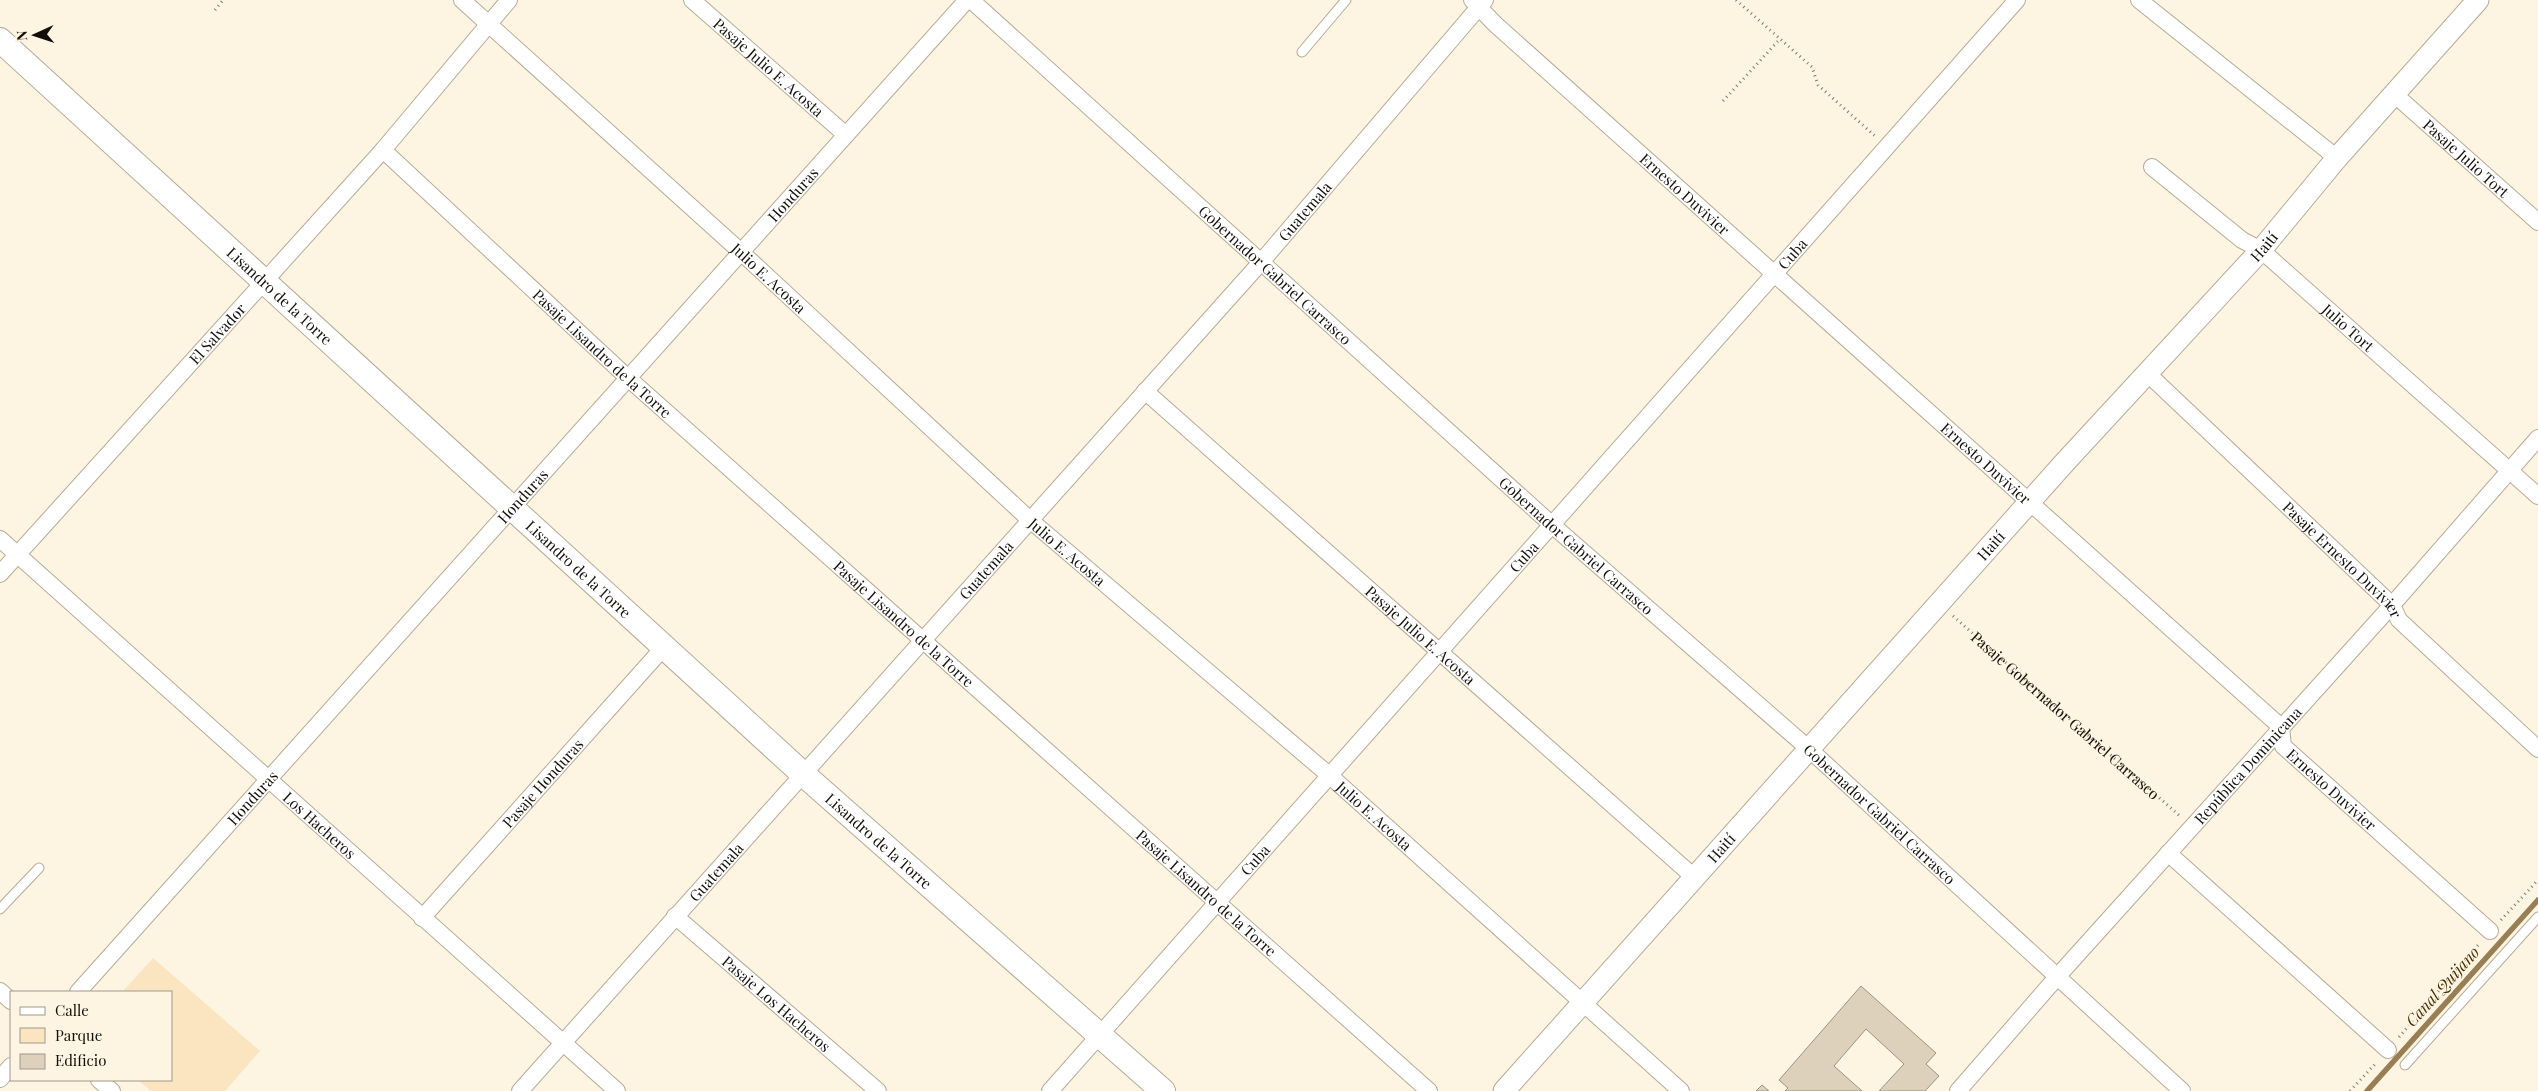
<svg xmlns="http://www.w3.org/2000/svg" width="2538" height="1091" font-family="'Playfair Display',serif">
<rect width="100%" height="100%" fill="#fef4e2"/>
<path fill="#fbe5c0" d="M153 958 260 1051 225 1091H151L138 1080H171V992H122Z"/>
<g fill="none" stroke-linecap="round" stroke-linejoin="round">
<path stroke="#977e54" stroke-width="5.5" d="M2367 1091 2538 900"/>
</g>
<path fill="#ded1bb" stroke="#9e917d" d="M1861 986 1936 1053 1926 1064 1939 1076 1925 1091H1879L1904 1064 1866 1029 1834 1066 1862 1091H1785L1788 1088 1779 1080Z
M1762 1085 1769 1091H1756Z"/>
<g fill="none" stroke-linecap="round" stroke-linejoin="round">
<defs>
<path id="service" d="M1302 52 1346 0
M0 909 39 868
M2405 1065 2538 917"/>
<g id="minor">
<path id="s2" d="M462 0 741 252 1030 520 1329 775 1681 1091"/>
<path id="s3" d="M692 0 846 135"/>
<path id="s4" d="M971 0 1551 524 1809 749 2182 1091"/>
<path id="s5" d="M1472 0 1495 24 2281 727 2283 746 2490 931"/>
<path d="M2139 0 2337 158"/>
<path id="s6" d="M2393 93 2538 222"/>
<path id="s7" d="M383 150 628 378 1429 1091"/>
<path id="s8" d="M2152 167 2242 240 2261 250 2538 496"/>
<path id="s9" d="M2146 372 2392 605 2399 620 2538 749"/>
<path id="s10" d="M1145 391 1695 878"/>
<path id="s11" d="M0 539 617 1091"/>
<path id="s12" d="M0 574 383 150 509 0"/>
<path d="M2168 853 2388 1050"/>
<path id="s13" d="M675 916 878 1091"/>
<path id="s14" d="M422 918 664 647"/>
<path d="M0 991 11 1001"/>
<path id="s15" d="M78 992 967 0"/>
<path d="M0 1079 11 1066"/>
<path d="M99 1080 112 1091"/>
<path id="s16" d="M520 1091 1262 261 1485 0"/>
<path id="s17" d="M1050 1091 2017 0"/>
<path id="s18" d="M1958 1091 2057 977 2392 605 2538 438"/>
</g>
<g id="tertiary">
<path id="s19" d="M1504 1091 2066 461 2261 250 2337 158 2478 0"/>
</g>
<g id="secondary">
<path id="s20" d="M0 40 803 774 1163 1091"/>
</g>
</defs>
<use href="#service" stroke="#b6aa95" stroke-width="11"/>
<use href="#minor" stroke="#b6aa95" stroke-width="18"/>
<use href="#tertiary" stroke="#b6aa95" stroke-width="23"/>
<use href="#secondary" stroke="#b6aa95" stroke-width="26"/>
<g stroke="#7f786c" stroke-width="3" stroke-dasharray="1 4" stroke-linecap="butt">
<path d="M1736 0 1812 67 1818 85 1875 136"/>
<path d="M215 10 223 0"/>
<path d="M1723 101 1780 39"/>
<path id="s1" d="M1953 616 2181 817"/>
<path d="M2501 920 2538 880"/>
<path d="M2399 1037 2480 943"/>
<path d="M2350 1091 2377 1062"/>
</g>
<use href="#service" stroke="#fff" stroke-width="9"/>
<use href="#minor" stroke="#fff" stroke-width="16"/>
<use href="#tertiary" stroke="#fff" stroke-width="21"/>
<use href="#secondary" stroke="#fff" stroke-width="24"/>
</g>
<g text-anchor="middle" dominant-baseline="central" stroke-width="4" stroke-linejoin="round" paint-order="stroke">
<g font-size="15" fill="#130f08" stroke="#fef4e2">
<text stroke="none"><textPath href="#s3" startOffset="102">Pasaje Julio E. Acosta</textPath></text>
<text stroke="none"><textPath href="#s6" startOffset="98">Pasaje Julio Tort</textPath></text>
<text stroke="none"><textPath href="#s5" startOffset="288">Ernesto Duvivier</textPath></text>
<text stroke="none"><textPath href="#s15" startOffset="1071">Honduras</textPath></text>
<text stroke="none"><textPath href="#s16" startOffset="1179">Guatemala</textPath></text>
<text stroke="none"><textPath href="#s19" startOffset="1136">Haití</textPath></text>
<text stroke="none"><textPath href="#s17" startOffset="1119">Cuba</textPath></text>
<text stroke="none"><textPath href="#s4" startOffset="410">Gobernador Gabriel Carrasco</textPath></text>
<text stroke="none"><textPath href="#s2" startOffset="414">Julio E. Acosta</textPath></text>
<text stroke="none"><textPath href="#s20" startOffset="379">Lisandro de la Torre</textPath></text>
<text stroke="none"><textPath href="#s8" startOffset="254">Julio Tort</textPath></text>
<text stroke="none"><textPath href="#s12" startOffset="324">El Salvador</textPath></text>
<text stroke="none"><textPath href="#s7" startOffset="299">Pasaje Lisandro de la Torre</textPath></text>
<text stroke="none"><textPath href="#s5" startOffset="692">Ernesto Duvivier</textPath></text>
<text stroke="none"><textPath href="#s15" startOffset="666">Honduras</textPath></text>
<text stroke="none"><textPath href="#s4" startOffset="815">Gobernador Gabriel Carrasco</textPath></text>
<text stroke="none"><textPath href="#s19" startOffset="731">Haití</textPath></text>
<text stroke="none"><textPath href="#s2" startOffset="819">Julio E. Acosta</textPath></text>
<text stroke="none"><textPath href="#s17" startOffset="714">Cuba</textPath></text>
<text stroke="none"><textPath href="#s9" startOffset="272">Pasaje Ernesto Duvivier</textPath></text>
<text stroke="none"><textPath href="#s20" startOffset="784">Lisandro de la Torre</textPath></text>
<text stroke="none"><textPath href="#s16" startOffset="699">Guatemala</textPath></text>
<text stroke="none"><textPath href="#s7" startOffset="704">Pasaje Lisandro de la Torre</textPath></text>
<text stroke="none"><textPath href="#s10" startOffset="368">Pasaje Julio E. Acosta</textPath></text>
<text stroke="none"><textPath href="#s1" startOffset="150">Pasaje Gobernador Gabriel Carrasco</textPath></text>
<text stroke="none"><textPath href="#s18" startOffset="436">República Dominicana</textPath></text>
<text stroke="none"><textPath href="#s14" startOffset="181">Pasaje Honduras</textPath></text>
<text stroke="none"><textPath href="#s5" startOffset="1172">Ernesto Duvivier</textPath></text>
<text stroke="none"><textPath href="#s15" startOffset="261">Honduras</textPath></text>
<text stroke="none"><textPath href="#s4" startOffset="1220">Gobernador Gabriel Carrasco</textPath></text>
<text stroke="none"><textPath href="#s2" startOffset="1224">Julio E. Acosta</textPath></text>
<text stroke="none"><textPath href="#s11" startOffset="429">Los Hacheros</textPath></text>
<text stroke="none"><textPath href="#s20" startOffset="1189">Lisandro de la Torre</textPath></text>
<text stroke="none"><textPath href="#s19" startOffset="326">Haití</textPath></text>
<text stroke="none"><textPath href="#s17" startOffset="309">Cuba</textPath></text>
<text stroke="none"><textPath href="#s16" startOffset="294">Guatemala</textPath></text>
<text stroke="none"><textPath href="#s7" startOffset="1109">Pasaje Lisandro de la Torre</textPath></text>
<text stroke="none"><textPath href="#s13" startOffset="134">Pasaje Los Hacheros</textPath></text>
</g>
<g font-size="16" font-style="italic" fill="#452f00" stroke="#fef4e2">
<text transform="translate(2442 986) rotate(-48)">Canal Quijano</text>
</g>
</g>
<rect x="10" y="991" width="162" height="90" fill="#fef4e2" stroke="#a0988b"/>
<rect x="20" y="1007" width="25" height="8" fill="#ffffff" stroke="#a0988b"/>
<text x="55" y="1016" font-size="15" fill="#130f08">Calle</text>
<rect x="20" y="1028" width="25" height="15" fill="#fbe5c0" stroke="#a0988b"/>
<text x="55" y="1041" font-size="15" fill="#130f08">Parque</text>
<rect x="20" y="1054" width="25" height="15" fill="#ded1bb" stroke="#a0988b"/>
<text x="55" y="1066" font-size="15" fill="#130f08">Edificio</text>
<g transform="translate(35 35) rotate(267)" stroke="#fef4e2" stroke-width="4" paint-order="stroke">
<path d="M0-4L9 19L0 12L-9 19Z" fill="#130f08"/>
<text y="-8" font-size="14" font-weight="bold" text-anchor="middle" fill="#130f08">N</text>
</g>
</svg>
